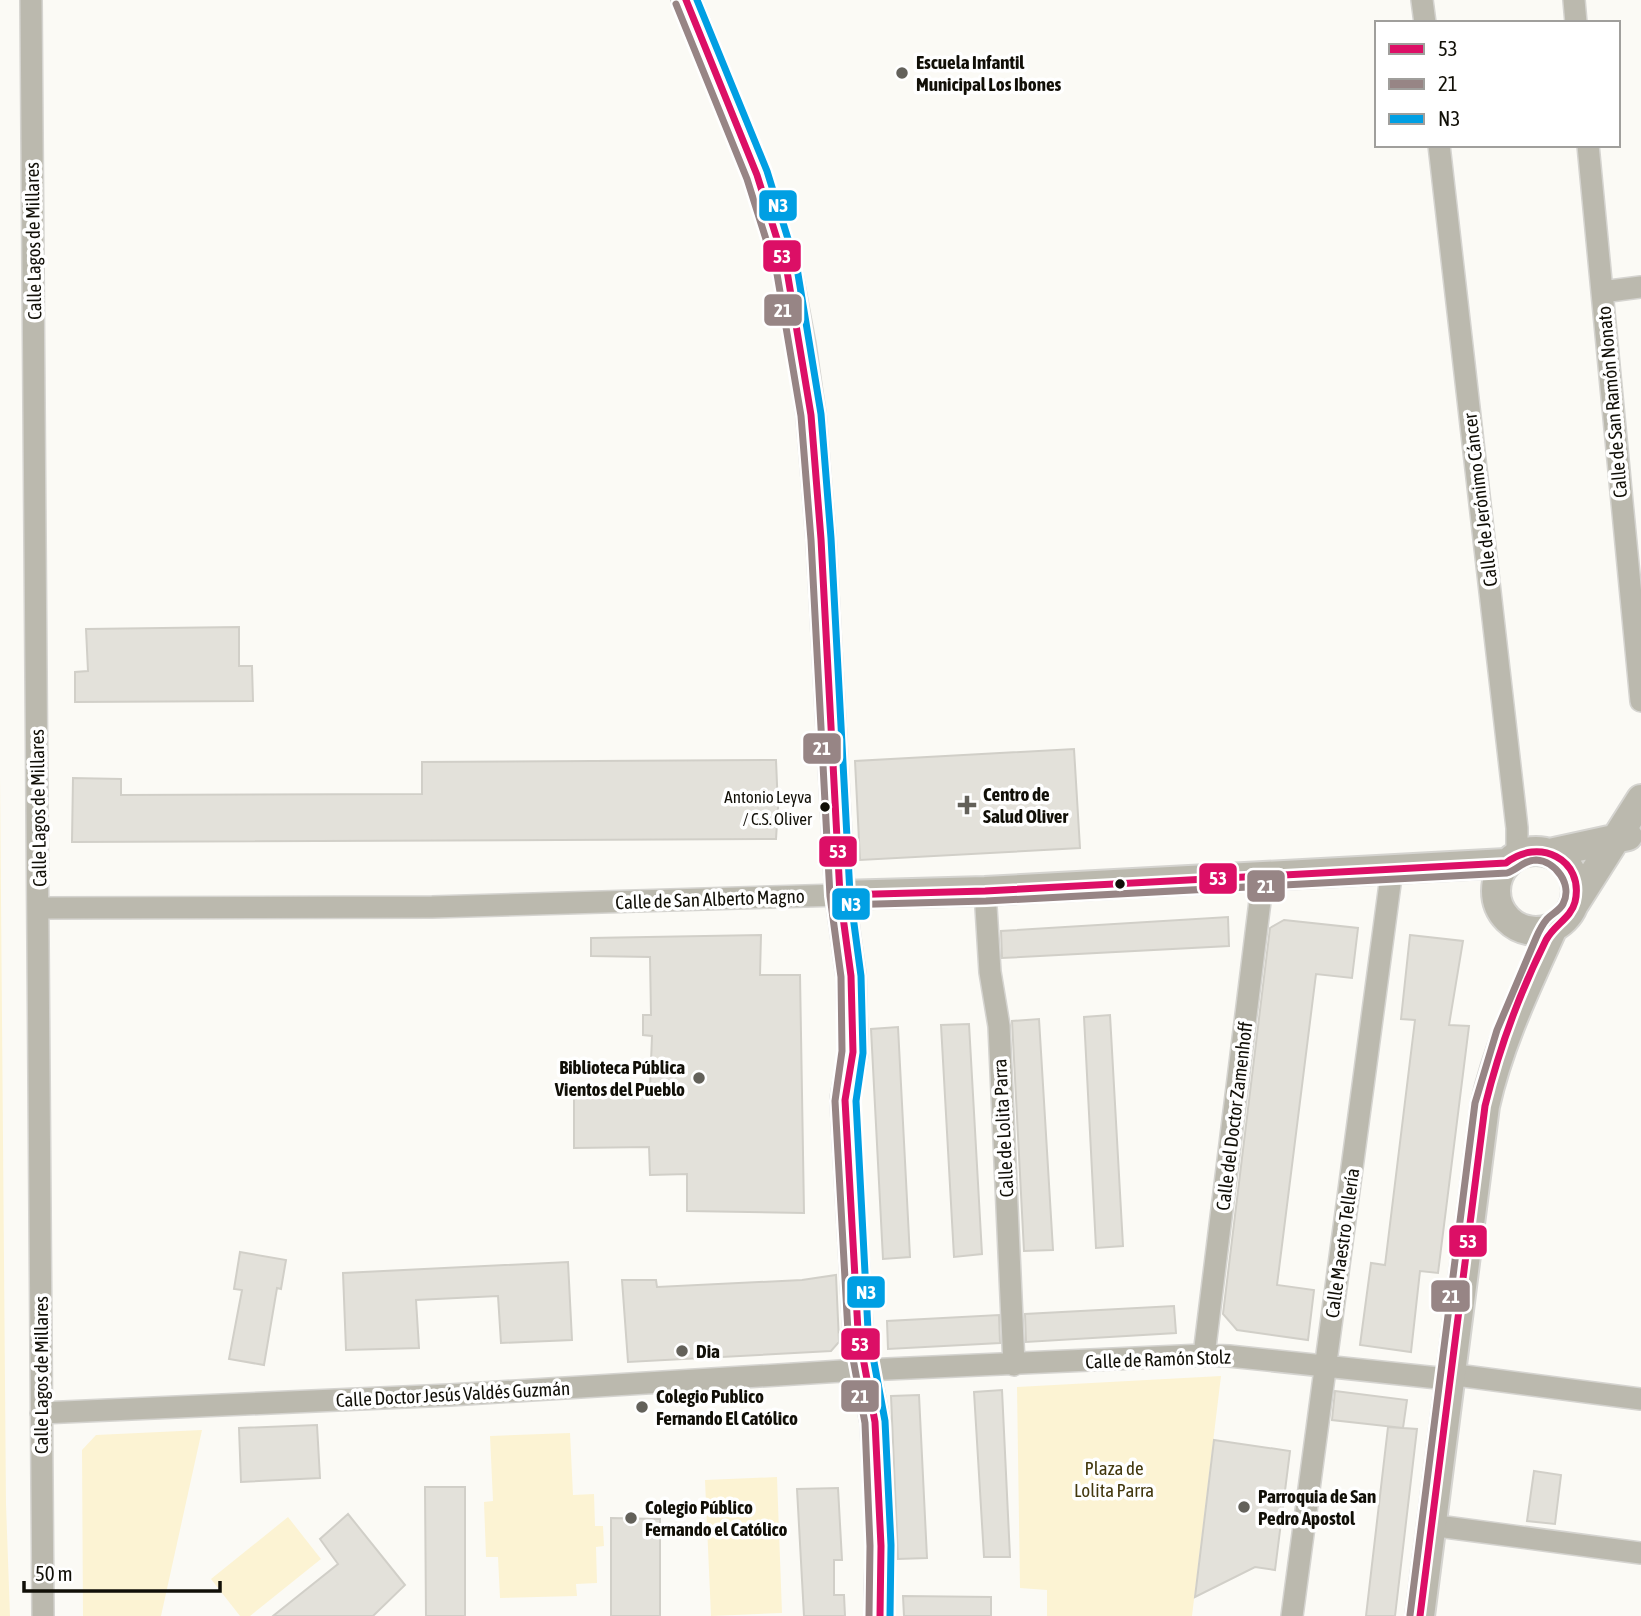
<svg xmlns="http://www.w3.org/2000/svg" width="1641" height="1616" font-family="'Asap Condensed',sans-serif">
<rect width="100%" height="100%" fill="#fbfaf5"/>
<path fill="#fcf3d3" d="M0 776 6 1504 10 1616H0Z
M1221 1376 1192 1616H1047V1590L1020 1588 1017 1387Z
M202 1430 161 1616H83L82 1450 96 1435Z
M570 1433 573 1495 594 1494 595 1526H603L604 1546 596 1547 597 1583 576 1584 577 1596 500 1598 498 1557H486L484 1502 493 1501 490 1436Z
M777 1477 782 1613 711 1616 705 1480Z
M288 1517 321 1559 250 1616H240L211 1579Z"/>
<path fill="#e3e1da" stroke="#d1cfc8" stroke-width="2" d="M239 627V666H252L253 701 75 702V672L88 671 86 629Z
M1074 749 1080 848 860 860 855 761Z
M776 760 778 808 776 839 72 842 73 778 121 779V795L422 794V762Z
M1228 917 1229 946 1002 958 1001 931Z
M1284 920 1358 928 1352 978 1316 974 1277 1285 1314 1290 1308 1340 1237 1330 1223 1314 1270 928Z
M761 935 760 975H800L804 1213 687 1211V1174L650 1175 649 1147 574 1148V1089H650L652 1036 643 1035V1015H651L650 957 591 956V938Z
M1410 935 1463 941 1449 1025 1469 1026 1438 1273 1420 1271 1411 1352 1360 1345 1371 1263 1385 1265 1415 1020 1401 1019Z
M1110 1015 1123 1246 1096 1248 1084 1017Z
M1039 1019 1053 1250 1024 1251 1012 1021Z
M969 1024 982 1254 954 1257 941 1025Z
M898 1027 910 1257 883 1259 871 1029Z
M240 1252 286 1260 281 1289 277 1288 264 1365 229 1359 242 1290 234 1289Z
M568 1262 572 1340 501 1343 498 1296 416 1300 419 1348 346 1350 343 1273Z
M836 1275 839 1342 831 1351 628 1362 622 1280H656L657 1287 802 1280Z
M1174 1306 1176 1333 1026 1342 1025 1314Z
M999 1315 1000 1343 888 1349 887 1321Z
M1002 1390 1010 1557H984L974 1392Z
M1335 1391 1407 1400 1403 1428 1332 1420Z
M919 1395 927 1558 898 1559 891 1396Z
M317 1425 320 1478 241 1482 239 1428Z
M1388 1427 1417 1429 1395 1616H1366Z
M1214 1440 1290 1451 1275 1570 1255 1567 1195 1597Z
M1534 1471 1561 1475 1555 1524 1527 1521Z
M425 1487H465V1616H426Z
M838 1488 842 1560H834V1595H844L845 1616H804L797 1489Z
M348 1514 405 1585 373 1616H273L338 1564 320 1539Z
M611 1518 660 1519V1616H611Z
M903 1596 991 1597V1616H904Z"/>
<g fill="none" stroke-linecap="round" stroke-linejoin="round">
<defs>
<path id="minor" d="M31 0 43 1616
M1422 0 1425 23
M1574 0 1576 23
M1439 145 1517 828V854
M1588 145 1641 701
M1602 292 1641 287
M985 891 990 972 999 1026 1014 1365
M39 908 432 907 840 895
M1204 1355 1263 877
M41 1413 450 1395 842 1371 1204 1355 1229 1356 1438 1378 1464 1376 1641 1399
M1430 1525 1641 1553
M1292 1616 1392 869"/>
<path id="tertiary" d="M686 0 757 175 787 271 801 345 811 415 821 539 840 895 851 976 853 1052 845 1100 858 1331 875 1422 881 1546 879 1589 880 1616
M1496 891a40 40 0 1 1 80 0a40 40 0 1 1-80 0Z
M1550 853 1628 836
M840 895 985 891 1506 863
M1575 903 1641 799
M1420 1616 1485 1106C1499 1043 1527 986 1553 928"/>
</defs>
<use href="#minor" stroke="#d5d4d0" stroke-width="24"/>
<use href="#tertiary" stroke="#d5d4d0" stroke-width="32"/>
<use href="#minor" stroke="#bbb9ae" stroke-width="21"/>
<use href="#tertiary" stroke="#bbb9ae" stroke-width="28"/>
<defs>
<path id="bus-1" d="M686 0 757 175 787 271 811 415 821 539 840 895 851 976 853 1052 845 1100 858 1331 875 1422 881 1546 880 1616
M840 895 985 891 1506 863C1538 837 1585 859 1575 902 1571 918 1554 925 1546 940 1520 992 1499 1049 1485 1106L1420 1616"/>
<path id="bus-2" d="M676 4 747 179 777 274 801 416 811 540 830 896 841 977 842 1051 835 1101 848 1332 865 1423 870 1546 869 1616
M840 905 986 901 1507 873C1517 870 1524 860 1536 860 1556 861 1573 885 1563 904 1560 910 1552 914 1547 919 1542 925 1539 931 1536 938L1497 1030 1475 1103 1410 1615"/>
<path id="bus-3" d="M697 0 767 171 797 268 821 414 831 538 850 894 861 976 863 1053 856 1101 868 1330 885 1421 891 1545 890 1616"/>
</defs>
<use href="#bus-1" stroke="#fff" stroke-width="12"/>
<use href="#bus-2" stroke="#fff" stroke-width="12"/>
<use href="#bus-3" stroke="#fff" stroke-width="12"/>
<use href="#bus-1" stroke="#dc0f66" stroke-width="7"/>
<use href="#bus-2" stroke="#978585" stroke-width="7"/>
<use href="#bus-3" stroke="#009fe3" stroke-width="7"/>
</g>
<g fill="#63615a" stroke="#fff" stroke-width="2.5">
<circle cx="902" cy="73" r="7"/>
<path d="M963.5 794.5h7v7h7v7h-7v7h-7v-7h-7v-7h7z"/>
<circle cx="699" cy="1078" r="7"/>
<circle cx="682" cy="1351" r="7"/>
<circle cx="642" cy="1407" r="7"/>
<circle cx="1244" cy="1507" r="7"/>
<circle cx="631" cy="1518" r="7"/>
</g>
<g fill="#110f07" stroke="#fff" stroke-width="2.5">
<circle cx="825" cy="807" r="6"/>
<circle cx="1120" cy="884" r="6"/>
</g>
<g text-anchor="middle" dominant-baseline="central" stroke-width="7" stroke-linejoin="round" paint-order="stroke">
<g font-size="17" fill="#110f07" stroke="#fff" text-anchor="end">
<text x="812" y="797">Antonio Leyva<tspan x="812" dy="22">/ C.S. Oliver</tspan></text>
</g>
<g font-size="19" font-weight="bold" fill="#110f07" stroke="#fff" text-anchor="start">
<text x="916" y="62">Escuela Infantil<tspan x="916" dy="22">Municipal Los Ibones</tspan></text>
<text x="983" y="794">Centro de<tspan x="983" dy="22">Salud Oliver</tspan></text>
<text x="685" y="1067" text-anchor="end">Biblioteca Pública<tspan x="685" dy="22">Vientos del Pueblo</tspan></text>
<text x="696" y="1351">Dia</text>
<text x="656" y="1396">Colegio Publico<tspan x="656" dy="22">Fernando El Católico</tspan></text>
<text x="1258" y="1496">Parroquia de San<tspan x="1258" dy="22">Pedro Apostol</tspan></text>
<text x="645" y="1507">Colegio Público<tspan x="645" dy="22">Fernando el Católico</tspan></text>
</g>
<g font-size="19" fill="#110f07" stroke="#fff">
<text transform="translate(33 241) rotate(-91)">Calle Lagos de Millares</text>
<text transform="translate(1612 402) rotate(-95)">Calle de San Ramón Nonato</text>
<text transform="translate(1480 500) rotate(-97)">Calle de Jerónimo Cáncer</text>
<text transform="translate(38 808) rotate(-91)">Calle Lagos de Millares</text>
<text transform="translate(710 899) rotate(-2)">Calle de San Alberto Magno</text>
<text transform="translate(1234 1116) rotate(-83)">Calle del Doctor Zamenhoff</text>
<text transform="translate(1003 1128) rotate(-93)">Calle de Lolita Parra</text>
<text transform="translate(1342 1243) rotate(-82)">Calle Maestro Tellería</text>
<text transform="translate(1158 1359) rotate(-2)">Calle de Ramón Stolz</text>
<text transform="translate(41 1375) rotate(-90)">Calle Lagos de Millares</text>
<text transform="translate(453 1394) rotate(-3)">Calle Doctor Jesús Valdés Guzmán</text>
</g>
<g font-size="19" fill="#43380e" stroke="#fff">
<text x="1114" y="1468">Plaza de<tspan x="1114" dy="22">Lolita Parra</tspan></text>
</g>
</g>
<g stroke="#fff" stroke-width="2.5">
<rect x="758" y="189" width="40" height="33" rx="7" fill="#009fe3"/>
<rect x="762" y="239" width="40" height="34" rx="7" fill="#dc0f66"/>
<rect x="763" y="293" width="40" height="34" rx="7" fill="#978585"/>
<rect x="802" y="732" width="40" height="33" rx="7" fill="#978585"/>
<rect x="818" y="835" width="40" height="33" rx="7" fill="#dc0f66"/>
<rect x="1198" y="862" width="40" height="33" rx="7" fill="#dc0f66"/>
<rect x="1246" y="869" width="40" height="34" rx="7" fill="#978585"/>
<rect x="831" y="887" width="40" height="34" rx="7" fill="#009fe3"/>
<rect x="1448" y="1224" width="40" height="34" rx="7" fill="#dc0f66"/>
<rect x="846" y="1275" width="40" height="34" rx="7" fill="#009fe3"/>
<rect x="1430" y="1279" width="41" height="34" rx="7" fill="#978585"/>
<rect x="840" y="1327" width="41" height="34" rx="7" fill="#dc0f66"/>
<rect x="840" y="1379" width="40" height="34" rx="7" fill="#978585"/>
</g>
<g font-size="19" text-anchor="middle" font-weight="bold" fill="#fff">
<text x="778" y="212">N3</text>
<text x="782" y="263">53</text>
<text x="783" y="317">21</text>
<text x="822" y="755">21</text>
<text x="838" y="858">53</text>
<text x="1218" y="885">53</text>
<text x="1266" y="893">21</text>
<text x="851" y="911">N3</text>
<text x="1468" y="1248">53</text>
<text x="866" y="1299">N3</text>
<text x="1451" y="1303">21</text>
<text x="860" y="1351">53</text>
<text x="860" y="1403">21</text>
</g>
<rect x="1375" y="21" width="245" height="126" fill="#ffffff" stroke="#a09f9c" stroke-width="2"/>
<rect x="1389" y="44" width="35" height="10" fill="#dc0f66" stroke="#a09f9c" stroke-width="2"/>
<text x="1438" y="56" font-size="21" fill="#110f07">53</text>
<rect x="1389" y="79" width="35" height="10" fill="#978585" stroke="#a09f9c" stroke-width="2"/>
<text x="1438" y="91" font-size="21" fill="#110f07">21</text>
<rect x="1389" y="114" width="35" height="10" fill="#009fe3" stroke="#a09f9c" stroke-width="2"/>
<text x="1438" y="126" font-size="21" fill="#110f07">N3</text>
<path d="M24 1581v10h196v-10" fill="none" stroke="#110f07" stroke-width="3.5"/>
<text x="35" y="1581" font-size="21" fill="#110f07" stroke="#ffffff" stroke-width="5" paint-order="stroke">50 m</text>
</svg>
